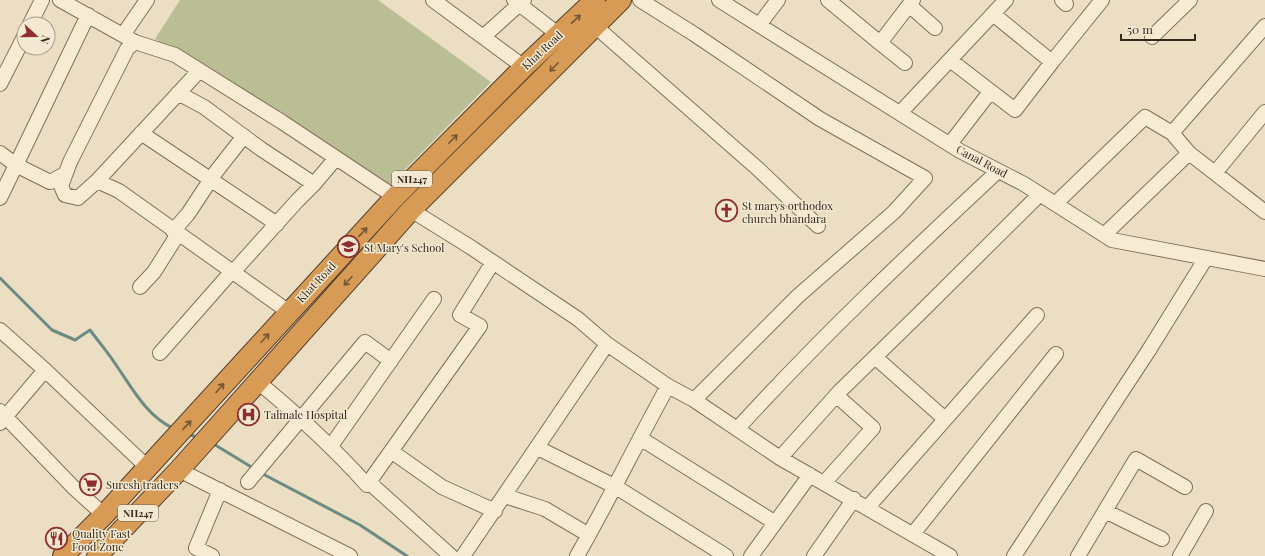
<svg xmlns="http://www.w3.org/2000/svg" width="1265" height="556" font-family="'Playfair Display',serif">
<rect width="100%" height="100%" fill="#ebdec2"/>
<path fill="#babe95" d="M180 0H378L491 82 388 187 155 39Z"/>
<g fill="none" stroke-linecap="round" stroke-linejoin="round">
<path stroke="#6c8b83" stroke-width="3" d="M0 278 52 330 75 340 90 330C98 341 107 351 114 362 131 386 146 416 173 428
M188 434 199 438
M212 443 253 468
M261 473 360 525 407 556"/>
<defs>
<path id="minor" d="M60 0 135 42 175 55 282 122 395 197
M433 0 524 67
M514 0 559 35
M640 0 694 34 820 119 925 178 894 212 798 296 694 400
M719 0 960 151 1024 184 1112 240 1265 269
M828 0 880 43 913 0
M1062 0 1066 4
M909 5 935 28
M993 14 1052 62 1102 0
M30 24 42 0
M759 25 778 0
M595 26 757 168 818 226
M123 35 147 0
M483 37 524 0
M1152 37 1190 0
M880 43 905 63
M950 60 1015 110 1052 62
M199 71 97 181 119 191 289 312
M0 84 24 37
M178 93 204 107 261 149 314 184 297 201 234 271
M900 113 1006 0
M141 133 277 224
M1172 133 1265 26
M950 144 990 92
M0 153 16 165 0 198
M1215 173 1265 112
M65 174 50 182 16 165 88 15
M97 181 78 198 65 195 61 186 70 162 127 49 135 42
M314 184 336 158
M1055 204 1145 117 1172 133 1189 153
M411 210 472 248 578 319 607 344 668 386 694 400 780 458 950 556
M173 231 188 214 215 173 244 136
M1104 235 1189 153 1265 212
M140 287 154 272 178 234
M0 330 45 370 147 467
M160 353 233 270
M875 357 945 419
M258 382C298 415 332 446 367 485L480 326 460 315 493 262
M0 411 73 487 104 515
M0 423 45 370
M738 428C820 338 909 254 998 171
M640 438 774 522
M331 446 434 299
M538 448 616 487 726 556
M391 451 442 487 495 511
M780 458 840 391 918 315 1040 194
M179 470 350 556
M248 482 365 342 391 361
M824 483 873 428 836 395
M367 485 371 484 451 556
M505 496 545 509 589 535
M868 507 1037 315
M1105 511 1162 539
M913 534 1056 354
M212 556 196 548 220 490
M463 556 607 344
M577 556C609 500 637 442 668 386
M751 556 810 475
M814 556 854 499
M1014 556 1149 350 1206 258
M1078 556 1136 459 1185 487
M1180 556 1206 511"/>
<path id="highway" d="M63 556 104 515 395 197 524 67 595 0
M97 556 179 470 411 210 621 0"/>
</defs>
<use href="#minor" stroke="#846f5a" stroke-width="16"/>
<use href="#highway" stroke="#523e2e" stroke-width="22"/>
<use href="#minor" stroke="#f7ebd4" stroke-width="14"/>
<use href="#highway" stroke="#d79b56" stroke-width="20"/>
</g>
<defs><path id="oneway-shaft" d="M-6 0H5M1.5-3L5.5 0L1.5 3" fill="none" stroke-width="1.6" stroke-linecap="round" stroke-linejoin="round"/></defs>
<g stroke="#765634">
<use href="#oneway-shaft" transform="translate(576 19) rotate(-43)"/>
<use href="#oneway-shaft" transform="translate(554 67) rotate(135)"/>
<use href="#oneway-shaft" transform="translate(453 139) rotate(-45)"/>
<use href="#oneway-shaft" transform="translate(363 232) rotate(-47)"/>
<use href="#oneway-shaft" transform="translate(348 281) rotate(132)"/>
<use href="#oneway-shaft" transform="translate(265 338) rotate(-48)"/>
<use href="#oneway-shaft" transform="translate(220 388) rotate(-49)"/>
<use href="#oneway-shaft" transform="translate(187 425) rotate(-47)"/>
</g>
<defs>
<symbol id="church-ring" viewBox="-11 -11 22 22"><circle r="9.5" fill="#f3e8d1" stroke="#902d31" stroke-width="1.5"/><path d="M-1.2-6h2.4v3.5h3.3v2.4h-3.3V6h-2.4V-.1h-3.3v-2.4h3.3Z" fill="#902d31"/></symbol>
<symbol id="school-ring" viewBox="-11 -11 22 22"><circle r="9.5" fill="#f3e8d1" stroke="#902d31" stroke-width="1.5"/><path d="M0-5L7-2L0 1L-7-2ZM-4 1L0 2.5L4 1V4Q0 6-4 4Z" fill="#902d31"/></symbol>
<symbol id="hospital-ring" viewBox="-11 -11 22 22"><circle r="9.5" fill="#f3e8d1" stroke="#902d31" stroke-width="1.5"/><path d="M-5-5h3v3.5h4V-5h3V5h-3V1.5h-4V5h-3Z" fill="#902d31"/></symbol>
<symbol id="supermarket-ring" viewBox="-11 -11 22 22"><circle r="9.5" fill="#f3e8d1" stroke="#902d31" stroke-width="1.5"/><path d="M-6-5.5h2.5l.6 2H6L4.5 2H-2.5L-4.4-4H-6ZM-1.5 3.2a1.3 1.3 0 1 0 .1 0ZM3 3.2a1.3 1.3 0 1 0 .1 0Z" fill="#902d31"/></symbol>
<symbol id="restaurant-ring" viewBox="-11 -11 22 22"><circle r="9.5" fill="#f3e8d1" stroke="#902d31" stroke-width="1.5"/><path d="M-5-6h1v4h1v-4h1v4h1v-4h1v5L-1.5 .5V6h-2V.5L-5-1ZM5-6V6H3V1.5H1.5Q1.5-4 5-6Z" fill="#902d31"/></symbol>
</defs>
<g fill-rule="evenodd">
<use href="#church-ring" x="714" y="198" width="25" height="25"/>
<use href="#school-ring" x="336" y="234" width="25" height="25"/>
<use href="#hospital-ring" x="236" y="402" width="25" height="25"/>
<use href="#supermarket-ring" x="78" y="472" width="25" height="25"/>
<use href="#restaurant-ring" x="44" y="526" width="25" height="25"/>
</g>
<g text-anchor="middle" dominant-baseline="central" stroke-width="3" stroke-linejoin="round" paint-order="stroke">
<g fill="#f3e8d1" stroke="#6e6253" stroke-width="1">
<rect x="392" y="171" width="40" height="16" rx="3"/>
<rect x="118" y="505" width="40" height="16" rx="3"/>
</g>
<g font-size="10" font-weight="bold" fill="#35281d">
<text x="412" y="179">NH247</text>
<text x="138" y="513">NH247</text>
</g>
<g font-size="11" fill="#35281d" stroke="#f3e8d1">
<text transform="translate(542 50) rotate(-43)">Khat Road</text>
<text transform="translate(982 161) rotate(28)">Canal Road</text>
<text transform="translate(316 282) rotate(-47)">Khat Road</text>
</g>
<g font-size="11" fill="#35281d" stroke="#f3e8d1" text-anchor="start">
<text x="742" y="205">St marys orthodox<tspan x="742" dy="13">church bhandara</tspan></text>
<text x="364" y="247">St Mary's School</text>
<text x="264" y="414">Talmale Hospital</text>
<text x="106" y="484">Suresh traders</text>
<text x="72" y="533">Quality Fast<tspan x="72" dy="13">Food Zone</tspan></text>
</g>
</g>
<g transform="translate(36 36) rotate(111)"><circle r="19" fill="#f3e8d1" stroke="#a79b89"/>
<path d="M0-3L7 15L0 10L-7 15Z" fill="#902d31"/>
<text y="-6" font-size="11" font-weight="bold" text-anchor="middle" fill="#35281d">N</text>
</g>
<path d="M1121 34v6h74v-6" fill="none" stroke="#35281d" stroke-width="2"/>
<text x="1127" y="34" font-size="12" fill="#35281d" stroke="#f3e8d1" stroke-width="3" paint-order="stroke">50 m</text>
</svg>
